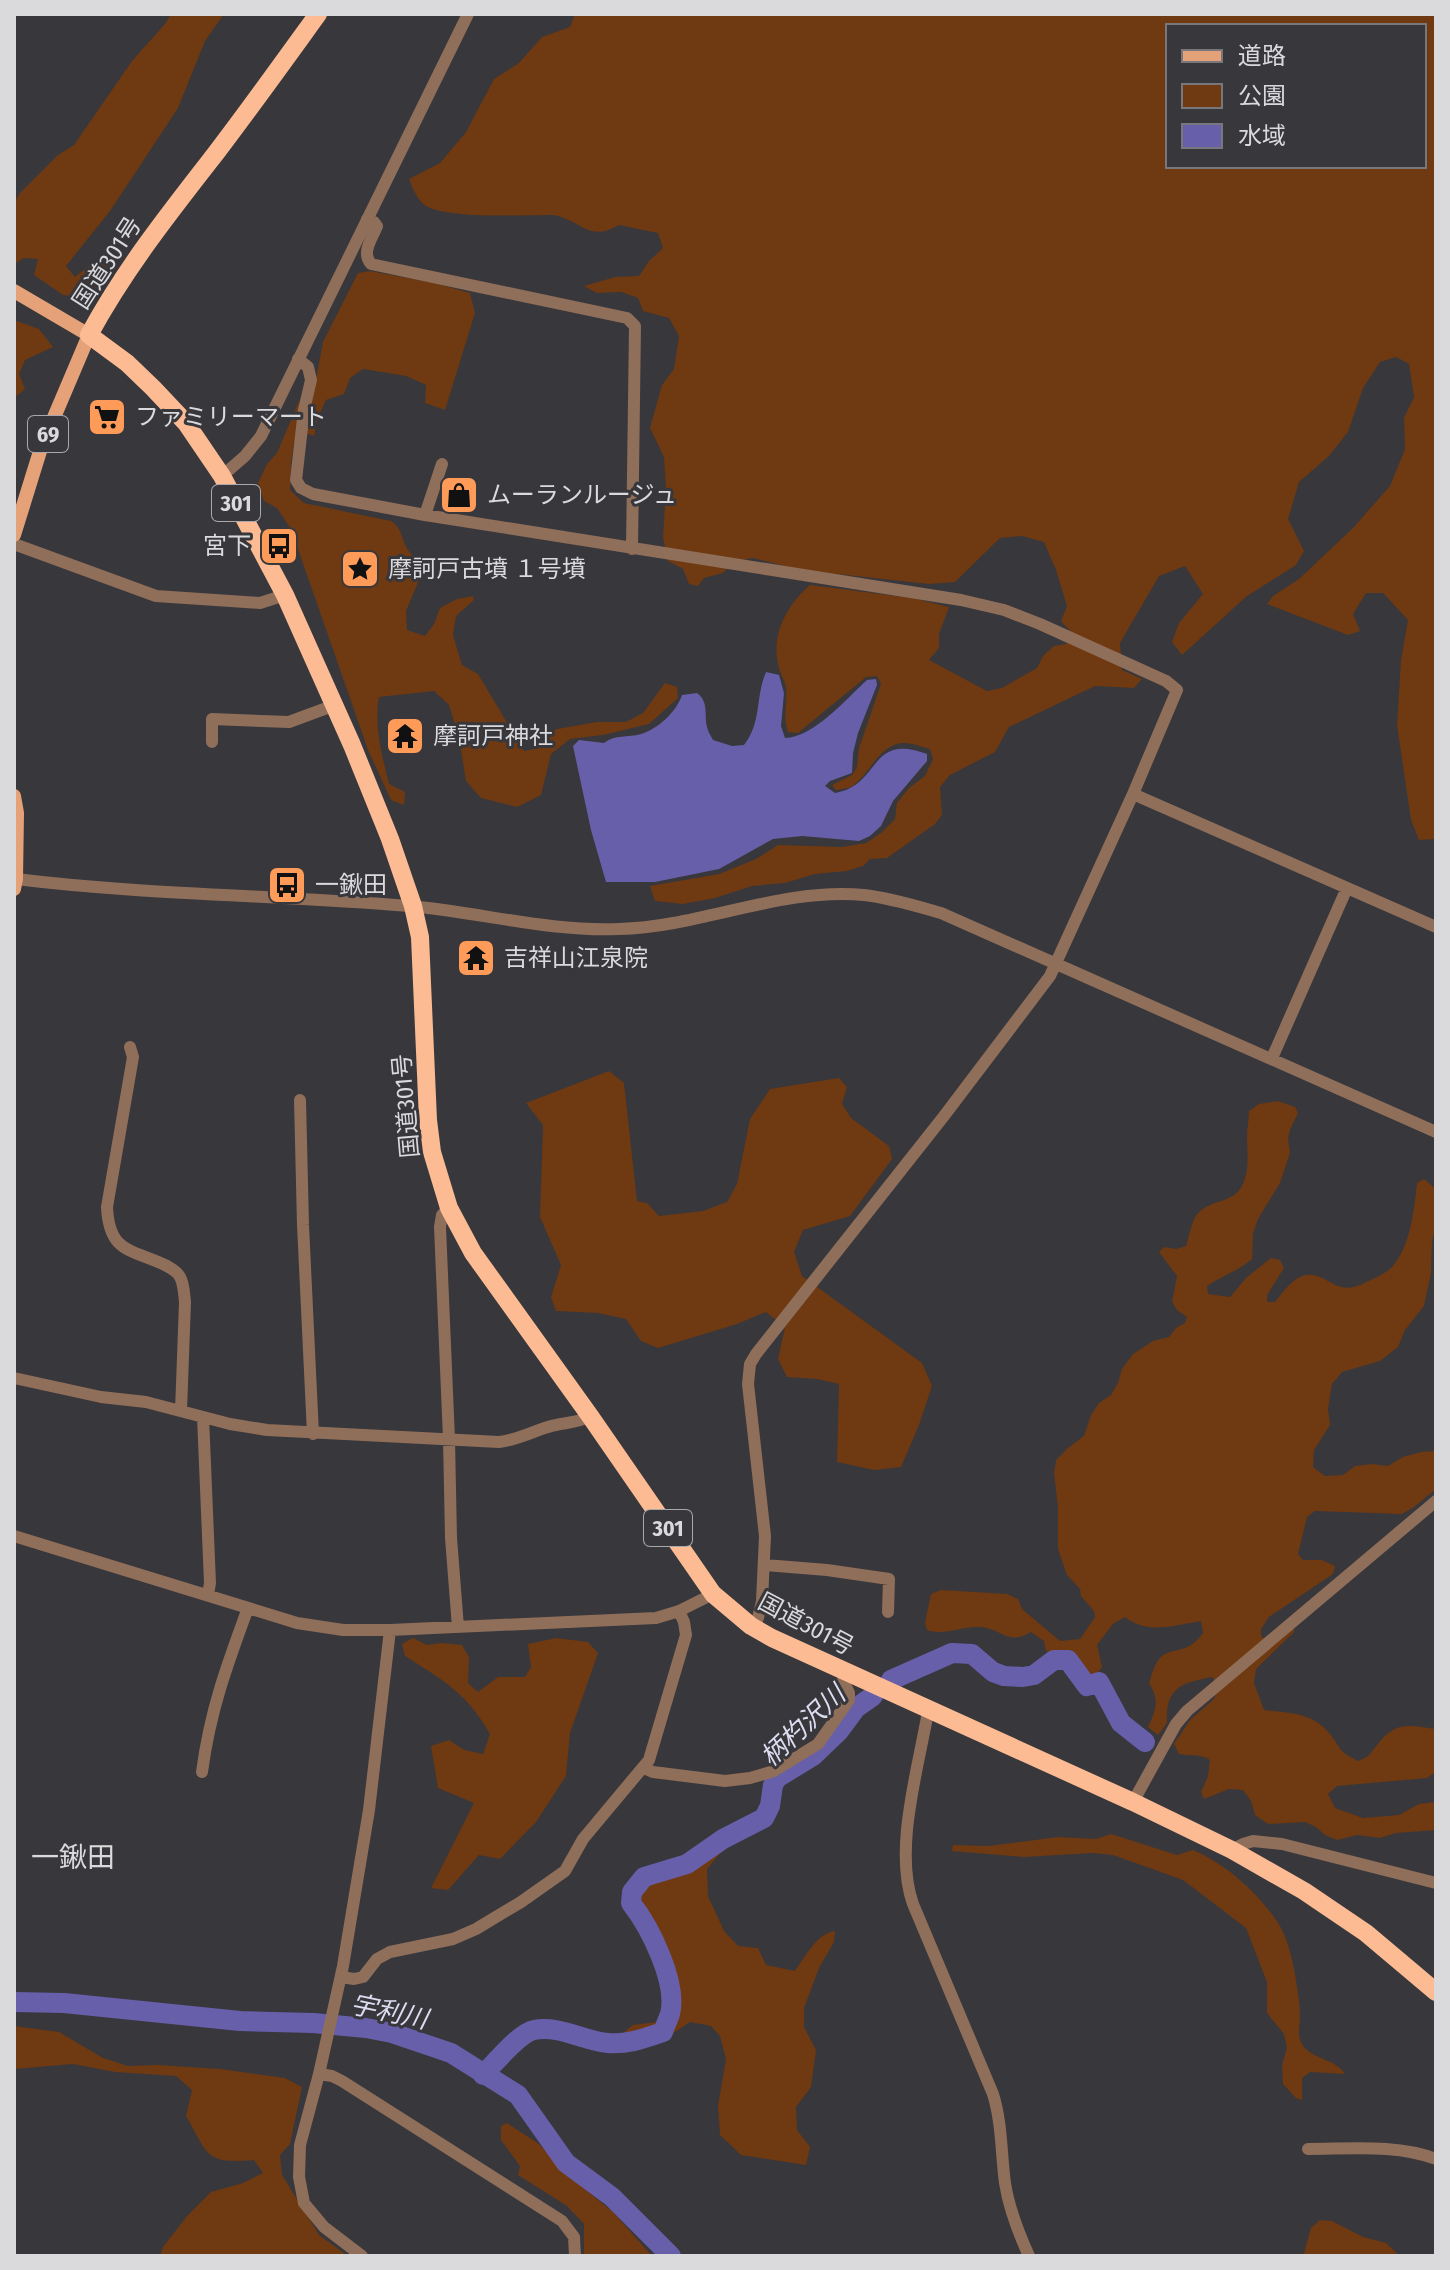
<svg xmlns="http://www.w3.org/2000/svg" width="1450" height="2270" font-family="'Fira Sans Condensed','Noto Sans JP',sans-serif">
<rect width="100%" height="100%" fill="#37373c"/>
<path fill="#6f3911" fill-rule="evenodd" d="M171 14H224L205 41 178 108 110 211 66 266 75 277 109 250 114 259 97 291 88 298 63 295 34 275 38 259 24 258 14 264V204L19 194 58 155 74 145 132 61 165 24Z
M575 14H1436V839L1419 840 1411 820 1397 725 1401 660 1408 620 1383 593H1366L1353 614 1360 631 1348 635 1267 604 1273 596 1299 579 1353 528 1390 486 1405 449 1404 418 1414 397 1409 364 1396 357 1380 362 1363 388 1348 432 1329 456 1299 482 1288 519 1304 551 1296 565 1247 596 1182 655 1172 642 1179 623 1203 594 1185 566 1159 576 1120 643 1122 670 1142 679 1134 688 1095 686 1009 727 995 752 950 775 940 787 942 815 935 824 887 858 870 859 863 866 847 871 815 874 785 883 752 886 715 898 683 904 655 901 650 886 719 874 756 859 778 845 842 847 866 843 881 833 895 819 897 803 909 788 925 776 933 759 930 749C922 747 912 743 904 743 877 744 870 777 849 788 847 788 838 790 836 790L832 785 852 775 857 767 859 748 881 684 877 676 866 677 798 733 788 732C782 717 788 703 786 688 785 680 779 672 778 664 771 633 788 604 810 585L912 598 949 607 939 634V648L929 660 987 691 1002 688 1037 668 1043 656 1054 646 1066 644 1072 633 1061 621 1067 606 1056 570 1044 542 1022 536 1000 538 955 582 929 584 801 570 753 558 734 561 723 573 704 578 698 586 689 584 683 569 668 561 663 537 666 488 664 457 650 428 662 385 674 369 679 336 669 318 643 311 638 298 621 292 597 293 584 286 615 277 639 276 649 261 663 248 658 233 619 225C588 243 582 220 553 215 525 215 448 219 426 206 417 200 413 189 409 179L440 163 466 132 494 79 519 63 542 37 570 27ZM1168 26H1424V166H1168Z
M370 271 434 283 470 293 475 313 445 410 425 403 426 385 406 376 363 369 350 378 344 394 326 400 317 420 314 436 308 434 294 442 291 463 290 490 304 503 391 521C403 529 401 539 408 550 414 558 418 563 422 573L406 611 407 630 425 636 434 624 440 608 457 599 473 596 474 600 456 616 453 635 462 665 478 674 524 751 534 749 542 737 557 729 597 722H626L643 713 665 683 677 687 678 698 649 724 603 735 570 739 551 754 541 795 517 807 481 798 466 781 459 738 449 705 434 691 379 697C374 726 382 756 389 784L405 792 404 805 391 800 368 750 291 529 277 508 264 501 258 483 267 464 277 453 299 401 314 390 323 342 358 273Z
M14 320 39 329 53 347 25 360 19 374 25 389 14 398Z
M609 1071 624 1083 637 1201 647 1203 659 1216 703 1211 727 1202 737 1184 750 1119 770 1089 839 1078 847 1087 842 1104 851 1118 889 1146 892 1159 850 1216 803 1230 794 1252 802 1276 922 1363 932 1386 919 1425 901 1467 874 1470 837 1462 839 1384 817 1379 787 1377 778 1359 785 1327 766 1312 737 1324 658 1348 641 1341 626 1319 598 1313 556 1311 551 1297 561 1265 540 1217 543 1125 526 1103Z
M1278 1101 1295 1107 1298 1113 1290 1130 1288 1138 1290 1153 1280 1183 1258 1219 1253 1233 1252 1259C1238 1271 1222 1276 1207 1286L1208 1294 1230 1297 1246 1278 1271 1258 1280 1260 1284 1268 1267 1295V1302H1275C1283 1292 1294 1276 1307 1275 1321 1273 1330 1285 1342 1287 1350 1289 1359 1286 1366 1282 1375 1278 1387 1273 1393 1266 1411 1244 1414 1210 1417 1183L1424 1179 1436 1189V1225L1432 1241 1431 1273 1424 1306 1405 1330 1398 1347 1380 1361 1342 1372 1332 1384 1328 1409 1330 1425 1314 1450 1313 1467 1325 1476 1343 1475 1355 1466 1372 1464 1388 1466 1403 1457 1421 1452 1436 1451V1489L1414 1507 1402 1514 1315 1511 1307 1517 1298 1554 1303 1560H1322L1335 1566 1333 1574 1269 1617 1261 1629V1636L1270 1644 1294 1625V1632L1256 1669 1254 1683 1264 1710C1289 1713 1313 1712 1330 1734 1343 1751 1337 1750 1358 1761 1369 1757 1370 1754 1377 1745 1395 1721 1409 1725 1436 1729V1772L1427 1778 1337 1786 1328 1794 1335 1808 1363 1818 1399 1815 1419 1804 1436 1802V1830L1396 1833 1380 1838 1357 1835 1337 1840 1325 1835 1316 1827 1305 1822 1268 1824 1255 1815 1251 1801 1243 1790 1229 1789 1204 1799 1201 1792 1208 1776 1210 1760C1201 1754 1190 1756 1179 1754L1174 1744 1190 1720 1213 1700 1221 1687 1212 1677C1181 1683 1165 1688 1167 1723L1158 1735 1148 1727C1156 1709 1160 1701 1149 1683 1152 1675 1154 1665 1159 1659 1171 1645 1186 1657 1203 1633L1201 1621C1176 1625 1147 1635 1125 1617L1113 1624 1097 1645 1102 1667 1096 1675 1084 1672 1076 1660 1046 1651 1044 1641 1031 1632C1005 1647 1003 1627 977 1627 960 1627 944 1636 927 1630L925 1622 931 1594 941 1590 1007 1594 1018 1599 1022 1609 1060 1641 1080 1639 1095 1617 1094 1611 1081 1596 1080 1589 1067 1575 1058 1549V1507L1054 1473 1056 1460 1068 1448 1084 1436 1091 1415 1099 1403 1111 1395 1118 1383 1122 1369 1133 1354 1153 1341 1169 1337 1176 1328 1185 1323 1187 1317 1177 1310 1172 1302 1177 1276 1159 1252 1164 1247 1176 1249 1186 1246C1189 1236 1191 1224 1196 1216 1207 1199 1233 1204 1242 1186 1250 1169 1247 1154 1247 1136 1247 1128 1249 1119 1249 1111L1259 1104Z
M413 1638 427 1645 441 1643 462 1645 469 1657 468 1683 478 1692 498 1677H525L531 1667 528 1644 556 1638 588 1642 598 1653 570 1733 566 1776 536 1822 500 1859 479 1855 448 1890 431 1888 474 1803 438 1788 431 1746 449 1740 464 1750 483 1754 490 1734C466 1692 444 1681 405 1656L402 1644Z
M1111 1834 1177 1855 1193 1850C1226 1864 1257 1892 1277 1921 1288 1937 1293 1962 1296 1980 1298 1992 1300 2005 1300 2017 1300 2026 1297 2034 1301 2042 1309 2060 1336 2058 1345 2074L1310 2072 1302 2078V2100L1296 2098 1283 2084 1282 2065 1287 2048 1284 2034 1267 2013V1982L1246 1928 1183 1880 1113 1855 1092 1853 1024 1857 952 1851 953 1845 988 1846 1058 1837 1096 1839Z
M712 1850 722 1851 707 1869 708 1896 724 1931 738 1946 758 1948 766 1965 795 1971C805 1957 816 1934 835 1931L834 1942 819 1968 804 2008V2027L816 2050 811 2087 796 2107 797 2130 810 2147 806 2165 741 2155 720 2135 718 2106 726 2059 720 2036 711 2026 690 2022 672 2034 645 2045 619 2036 633 2025 657 2022 668 2011 667 1972 638 1896 661 1874 688 1867Z
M14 2026 59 2032 103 2058 128 2066 158 2065 220 2069 285 2078 302 2087 290 2144 280 2155 282 2175 319 2235 348 2256H160L163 2247 187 2216 211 2192 243 2183 263 2173 254 2160C205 2164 209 2156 186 2116L192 2090 176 2076 115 2072 73 2064 14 2069Z
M507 2123 539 2144 571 2178 613 2212 652 2256H584V2224L567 2206 518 2175 520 2166 501 2140V2126Z
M1320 2220 1332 2221 1363 2237 1386 2243 1400 2256H1303L1311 2228Z"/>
<path fill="#685faa" d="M766 672 779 675 784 693 781 726 785 738C814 737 846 699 867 680L876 679 877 685 858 733 853 753 852 773 830 781 825 786 835 793C882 785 868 732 927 754V761L893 801 881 826 870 836 859 841 802 836 773 839 719 869 655 882H606L591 830 573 746 579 740 604 743C616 734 627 738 641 734 658 729 677 711 682 695L697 693C709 702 704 714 707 727 708 732 711 736 713 740L732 746 744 745C762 722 755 698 766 672Z"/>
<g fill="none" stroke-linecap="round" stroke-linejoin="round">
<path stroke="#685faa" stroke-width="20" d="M891 1680 952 1653 972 1654 993 1672 1004 1676 1023 1677 1034 1675 1054 1660H1068L1087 1686 1099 1682 1121 1723 1145 1742
M14 2002 64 2003 240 2021 313 2023 366 2028 392 2033 451 2053 518 2095 566 2163 612 2197 671 2256
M483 2075C495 2063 519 2033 534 2030 559 2025 584 2041 608 2043 627 2045 645 2038 663 2032 665 2026 668 2020 670 2014 678 1983 650 1927 631 1903L632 1892 644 1877 687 1864 723 1839 764 1818 770 1806 773 1785 777 1778 813 1756 839 1731 856 1708 873 1696"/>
<path stroke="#8f6e5a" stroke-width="12" d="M367 219 374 222 377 226C372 239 361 252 371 264L627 318 635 326 632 549
M298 359 308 367 311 380 304 410 296 480 301 488 313 494 425 515 961 600 1004 610 1040 624 1166 681 1177 690 1133 794 1050 976 944 1116 756 1354 750 1364 748 1384 765 1536 762 1601 758 1618 751 1626
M222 476 245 456 261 436 468 14
M425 515 442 464
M14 544 156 596 260 603 285 595
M212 742V719L289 722 335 705
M1133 794 1436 927
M16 879C146 895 278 895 409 906 479 912 549 932 619 929 702 927 781 887 864 895 891 898 916 906 941 913L1436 1132
M130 1047 133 1057 107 1207C109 1252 130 1249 165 1265 170 1268 177 1271 180 1277 184 1284 184 1294 185 1302L181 1411
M1272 1058 1347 888
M300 1100 303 1225 313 1434
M449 1208 442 1215 440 1227 449 1439 451 1538 458 1627
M14 1378 101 1397 146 1402 230 1424 267 1430 499 1442C517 1440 531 1432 548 1427 562 1422 577 1424 590 1416
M203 1417 210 1583 208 1595
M14 1536 297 1623 343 1630H390L656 1618 679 1611 713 1594
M765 1565 827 1570 889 1579 888 1612
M930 1711 927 1717C917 1773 894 1851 913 1904L993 2094C1002 2123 1001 2153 1005 2183 1009 2209 1018 2232 1029 2256
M644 1768 653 1772 725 1781 750 1778 774 1771 818 1744 849 1700V1693L843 1680 847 1674
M202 1772C210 1711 227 1665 248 1608
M1133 1802 1176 1724 1187 1711 1436 1501
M1232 1850 1243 1844 1253 1841 1282 1844 1436 1883
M341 1977 354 1979 363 1977 377 1959 390 1952 453 1939 476 1929 521 1902 565 1871 583 1839 649 1760 686 1635 684 1622 679 1611
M319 2074 332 2076 342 2081 562 2221 574 2237 575 2256
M1308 2149C1350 2149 1397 2144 1436 2159
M362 2256 324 2227 304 2203 299 2177 300 2145 319 2074 343 1966 369 1810 390 1630"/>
<path stroke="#e5a278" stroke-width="14" d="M14 291 89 335 41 448 14 535
M14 796 17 813 16 879 14 889"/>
<path stroke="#fcbb93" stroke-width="18" d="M318 14C284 61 251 107 216 153 170 212 124 270 89 335L127 363 153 388 186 423 222 476 285 595 352 745 390 839 413 906 420 937 428 1120 432 1152 449 1208 473 1253 590 1416 713 1594 751 1626 772 1638 1133 1802 1232 1850 1304 1891 1366 1933 1436 1992"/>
</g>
<defs>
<symbol id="supermarket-square" viewBox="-11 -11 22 22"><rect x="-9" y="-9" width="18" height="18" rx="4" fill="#fe9b59" stroke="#37373c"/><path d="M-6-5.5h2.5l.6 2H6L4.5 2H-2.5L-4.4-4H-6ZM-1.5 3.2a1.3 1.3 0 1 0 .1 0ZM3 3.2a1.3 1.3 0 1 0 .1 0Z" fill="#111"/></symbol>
<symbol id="shop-square" viewBox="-11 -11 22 22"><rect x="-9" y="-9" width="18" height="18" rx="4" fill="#fe9b59" stroke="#37373c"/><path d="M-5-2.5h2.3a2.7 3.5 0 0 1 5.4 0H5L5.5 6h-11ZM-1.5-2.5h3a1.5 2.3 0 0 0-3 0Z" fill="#111"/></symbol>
<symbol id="bus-square" viewBox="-11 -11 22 22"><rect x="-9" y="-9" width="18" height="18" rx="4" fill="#fe9b59" stroke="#37373c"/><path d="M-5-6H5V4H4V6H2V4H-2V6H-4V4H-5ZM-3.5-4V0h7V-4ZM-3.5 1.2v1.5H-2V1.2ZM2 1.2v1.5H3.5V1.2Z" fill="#111"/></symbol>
<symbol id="sight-square" viewBox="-11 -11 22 22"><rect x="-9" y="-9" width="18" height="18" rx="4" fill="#fe9b59" stroke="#37373c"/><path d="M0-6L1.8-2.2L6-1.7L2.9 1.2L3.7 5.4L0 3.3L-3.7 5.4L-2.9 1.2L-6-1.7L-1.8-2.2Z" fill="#111"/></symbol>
<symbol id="temple-square" viewBox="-11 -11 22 22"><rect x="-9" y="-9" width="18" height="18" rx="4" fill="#fe9b59" stroke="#37373c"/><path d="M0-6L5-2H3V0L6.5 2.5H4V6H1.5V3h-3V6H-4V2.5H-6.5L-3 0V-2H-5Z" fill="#111"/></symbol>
</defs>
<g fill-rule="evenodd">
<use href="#supermarket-square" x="85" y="395" width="44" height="44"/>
<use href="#shop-square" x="437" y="473" width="44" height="44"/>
<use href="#bus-square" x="257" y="524" width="44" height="44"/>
<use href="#sight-square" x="338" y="547" width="44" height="44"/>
<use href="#temple-square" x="383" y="714" width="44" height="44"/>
<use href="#bus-square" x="265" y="863" width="44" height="44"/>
<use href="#temple-square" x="454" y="936" width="44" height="44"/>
</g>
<g text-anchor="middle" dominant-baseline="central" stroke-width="6" stroke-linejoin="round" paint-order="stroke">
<g fill="#37373c" stroke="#a9a9ad" stroke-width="2">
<rect x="28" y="416" width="40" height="36" rx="6"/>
<rect x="212" y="485" width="48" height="36" rx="6"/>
<rect x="644" y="1510" width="48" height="36" rx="6"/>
</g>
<g font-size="22" font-weight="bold" fill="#dadadd">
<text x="48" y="434">69</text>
<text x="236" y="503">301</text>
<text x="668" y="1528">301</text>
</g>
<g font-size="24" fill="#dadadd" stroke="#37373c">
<text transform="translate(107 263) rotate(-57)">国道301号</text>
<text transform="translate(406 1106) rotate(-95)">国道301号</text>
<text transform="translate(806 1624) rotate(28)">国道301号</text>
</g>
<g font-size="24" fill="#dadadd" stroke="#37373c" text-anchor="start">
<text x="135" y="417">ファミリーマート</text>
<text x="487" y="495">ムーランルージュ</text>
<text x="251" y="546" text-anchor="end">宮下</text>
<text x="388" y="569">摩訶戸古墳 １号墳</text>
<text x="433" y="736">摩訶戸神社</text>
<text x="315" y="885">一鍬田</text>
<text x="504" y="958">吉祥山江泉院</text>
</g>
<g font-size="26" font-style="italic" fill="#dddcf1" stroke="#37373c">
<text transform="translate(803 1726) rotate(-43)">柄杓沢川</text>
<text transform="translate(389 2012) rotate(12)">宇利川</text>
</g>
<g font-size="28" fill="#dadadd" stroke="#37373c">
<text x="73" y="1857">一鍬田</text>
</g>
</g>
<rect width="1450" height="2270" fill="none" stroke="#dadadd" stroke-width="32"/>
<rect x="1166" y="24" width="260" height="144" fill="#37373c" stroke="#78787c" stroke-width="2"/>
<rect x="1182" y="50" width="40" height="12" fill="#e5a278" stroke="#78787c" stroke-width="2"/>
<text x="1238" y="64" font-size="24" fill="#dadadd">道路</text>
<rect x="1182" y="84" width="40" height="24" fill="#6f3911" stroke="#78787c" stroke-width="2"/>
<text x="1238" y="104" font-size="24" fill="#dadadd">公園</text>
<rect x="1182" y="124" width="40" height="24" fill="#685faa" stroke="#78787c" stroke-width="2"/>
<text x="1238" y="144" font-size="24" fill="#dadadd">水域</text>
</svg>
